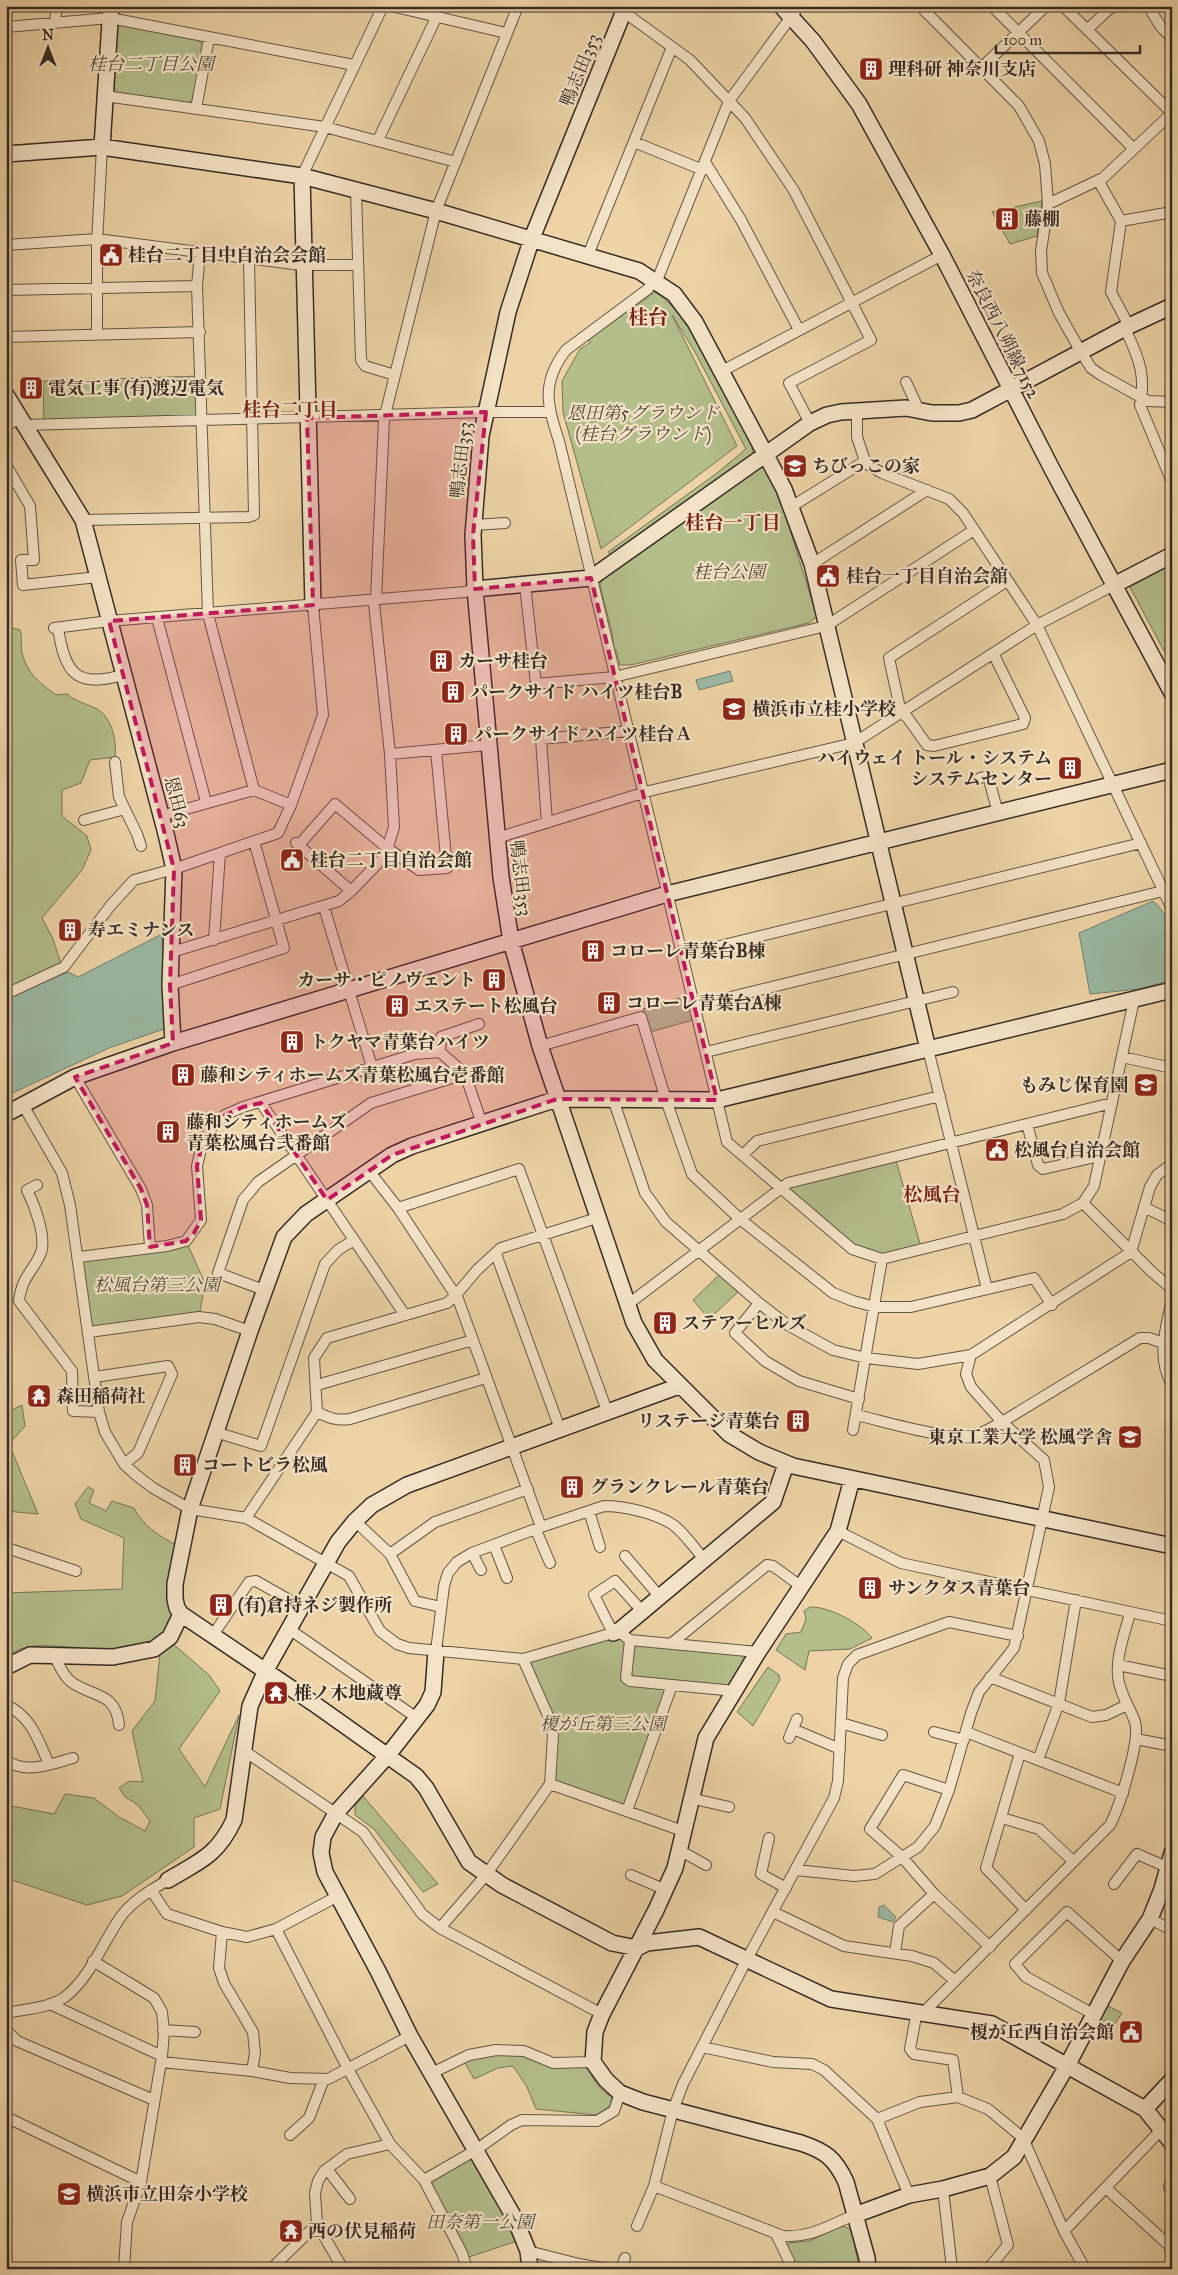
<svg xmlns="http://www.w3.org/2000/svg" width="1178" height="2275" font-family="'IM FELL Great Primer','Noto Serif JP',serif">
<rect width="100%" height="100%" fill="#edd3a6"/>
<filter id="stains"><feTurbulence type="fractalNoise" baseFrequency=".004" numOctaves="4"/><feColorMatrix values="0 0 0 0 .2 0 0 0 0 .09 0 0 0 0 .02 0 0 0 .5 -.17"/></filter>
<radialGradient id="worn" r=".72"><stop offset=".6" stop-color="#630" stop-opacity="0"/><stop offset="1" stop-color="#630" stop-opacity=".3"/></radialGradient>
<path fill="#b3be8b" stroke="#757558" d="M118 24 198 40 203 45 193 100 187 104 118 93 114 87 115 30Z
M1042 201 1037 236 1010 244 992 212Z
M655 292C695 316 728 405 752 447L753 453 730 472 611 556 608 552 717 473 746 449 695 352 672 315 737 446 601 549 563 412 562 381 580 349 591 342 588 340Z
M201 376 203 420 44 425 43 381Z
M764 465 781 501 817 617 809 623 631 665H620L616 650 614 649 612 632 600 586 605 573Z
M1172 564V666L1130 587Z
M6 626 20 630C23 638 20 645 22 653 28 675 39 682 56 695L67 694C76 702 85 703 95 708 112 716 117 741 115 757L90 760 81 783 62 790V816L87 836 91 850 82 870 42 918 53 939 61 964 6 989Z
M687 996 693 1020 650 1032 643 1009Z
M895 1157 921 1247 882 1259 852 1249 781 1188Z
M186 1241 205 1283 199 1317 89 1332 81 1260Z
M719 1275 738 1292 709 1319 693 1300Z
M22 1405 25 1426 9 1444 38 1514 6 1511V1413Z
M88 1487 94 1490 89 1503 106 1511 112 1501 134 1508C143 1526 158 1535 176 1545 176 1562 176 1578 176 1595 176 1601 177 1608 176 1614 161 1673 68 1639 27 1647 20 1648 13 1653 6 1656V1593L122 1589 124 1538 81 1519 75 1504Z
M810 1607C828 1606 862 1624 872 1638L850 1649 809 1651 805 1670 776 1650 786 1634 801 1632 806 1619 804 1611Z
M613 1633 630 1640 626 1678 672 1685 627 1811 550 1784 553 1735 523 1659Z
M172 1643 209 1675 220 1691 179 1749 205 1787 239 1715 220 1809 194 1818V1847L122 1896 87 1905 6 1878V1805L54 1814 65 1794 94 1798 119 1817 145 1831 150 1821 138 1805 125 1797 119 1788 129 1781 143 1782 132 1731 155 1701 160 1654Z
M633 1644 741 1654 745 1662 728 1686 634 1678 631 1673Z
M768 1667 779 1675 780 1680 753 1726 737 1712Z
M363 1796 438 1884 423 1892 374 1829 355 1815V1806Z
M1106 2005 1122 2013 1110 2031 1095 2024Z
M499 2054 522 2055 586 2066C593 2078 599 2091 612 2097L610 2106 596 2115 536 2109 527 2087 513 2066 498 2068 474 2079 464 2061Z
M471 2159 475 2160 514 2231 517 2241 469 2257 432 2184V2181Z
M843 2226 852 2230 859 2269H786V2247L789 2243 809 2241Z"/>
<path fill="#9ab8a3" stroke="#728071" d="M730 671 733 681 699 690 696 680Z
M1153 901C1177 921 1172 952 1172 980L1139 989 1090 994 1079 933Z
M162 934 164 1029 109 1048 6 1096V997L68 972 78 977Z
M884 1905 896 1917 893 1922 878 1917 879 1907Z"/>
<g fill="none" stroke-linecap="round" stroke-linejoin="round">
<defs>
<path id="street" d="M391 6 506 33
M613 6 624 12 690 60 745 118 793 189 871 340 789 383 810 423
M799 6 729 101 658 278 653 279 648 289 566 350C541 383 547 404 559 441L727 1142 852 1249 882 1259 1063 1214 1083 1203 1094 1186 1134 1000
M920 6 1019 106 1039 141 1045 164 1048 204 1041 251 1042 273 1059 313 1081 352 1091 368 1101 375 1148 401 1172 402
M992 6 1134 149
M1063 6 1172 113
M1148 6 1161 27 1172 38
M55 22 57 6
M6 27 110 18 354 65
M1088 29 1108 10 1115 6
M982 67 1046 6
M105 96 325 127 456 162
M196 109 209 38
M378 140 436 18
M634 142 703 170
M705 162 741 220 799 330
M302 176 383 6
M1098 180 1121 221 1111 292 1129 326 1127 333C1139 358 1146 377 1140 405L1172 482
M356 190 361 360 365 366 395 375
M1048 204 1103 178 1172 113
M1121 221 1172 212
M6 245 97 239 301 265H358
M200 253 197 286 208 614 254 790
M588 255 672 47
M6 290 197 286
M97 334V243L102 147
M6 337 200 332
M722 371 942 255
M906 382 919 410
M857 413V437L865 461 870 466 882 473 949 499 963 513 1037 625 1172 909
M25 425 486 412H549
M6 426 20 418
M6 465 30 506 34 560H21L23 585 98 577
M791 507 865 461
M83 520 248 517 254 515 249 259
M474 525 505 523
M812 564 927 490
M525 585 536 684 614 677 826 626 974 530
M157 618 206 802
M54 628 109 621 465 592 475 589
M58 628C65 674 76 688 123 675
M994 655 1025 718 1023 724 934 746 927 745 907 717 901 713 889 658 1007 581
M390 754 488 745
M115 762 119 797 137 834 141 846
M980 778 988 776 998 813
M161 816 254 790 291 805
M84 820 125 809
M547 823 541 739 629 731
M497 838 649 791 854 743 1037 625 1114 585
M296 843 351 891
M299 845 335 804 387 848 419 870 447 868 436 750
M324 907 372 1067
M214 940 220 853
M172 952 339 901 351 891 385 856 394 827 390 754 374 604 376 599 384 419 436 211 518 6
M683 955 1141 843
M170 985 284 948 254 841
M6 994 64 967 111 905 134 880 174 869 278 833 291 805 323 715 313 605
M694 1006 1163 891
M540 1046 641 1017 666 1100 692 1174 740 1219 833 1293 853 1301 875 1307H911L1034 1278 1052 1305
M928 1049 987 1289
M440 1052 441 1037 479 1024
M706 1052 953 992
M1122 1057 1172 1068
M75 1077 141 1189 147 1205 150 1247
M613 1099 645 1193 666 1222 759 1303 786 1324 833 1350 866 1358 918 1364 971 1355
M261 1103 405 1315
M23 1105 62 1173 70 1205 99 1412 105 1432 115 1449 124 1464 136 1475 153 1488 190 1509 246 1518 349 1576 380 1631 397 1644 409 1648 523 1659 613 1633 622 1634 630 1640 758 1652
M1027 1124 1038 1165 1043 1169 1100 1156
M743 1155 757 1141 940 1096
M370 1172 398 1208 458 1299 541 1527
M37 1185 27 1190C34 1204 48 1239 40 1255 31 1274 22 1277 19 1301L72 1371 73 1411 99 1412
M1083 1203 1152 1272 1172 1289
M1144 1207 1172 1221
M398 1208 519 1169 607 1411
M496 1254 560 1429
M79 1257 167 1246 186 1241 201 1220 197 1166 203 1141 212 1127 225 1115 243 1107 415 1054 440 1052 465 1074 482 1124
M264 1290 218 1273 243 1200 258 1182 371 1103 465 1074
M1172 1299C1166 1328 1156 1357 1172 1385
M759 1303 735 1333 765 1361 799 1381 859 1399
M627 1305 788 1183 1112 1103
M89 1332 199 1317 215 1319 250 1331
M95 1377 168 1366 172 1374 138 1453 124 1464
M317 1385 473 1340
M317 1412C329 1418 337 1421 350 1419L486 1378
M856 1415C883 1421 946 1440 971 1436 982 1434 992 1428 1002 1422L1140 1338H1149L1163 1343
M853 1430 882 1259
M215 1432 261 1446 325 1264 338 1250 354 1240
M589 1511 600 1547
M246 1518 317 1412 314 1358 327 1338 447 1303 456 1295 477 1270 501 1248 597 1218
M355 1521 390 1554 415 1601 441 1607
M536 1530 550 1563
M838 1531 901 1563 1172 1621
M494 1545 507 1578
M6 1550 10 1549 76 1571
M472 1553 481 1570
M390 1554 435 1522 528 1489
M625 1556 660 1597
M289 1629 417 1718
M613 1633 594 1595 615 1581 642 1611
M213 1635 249 1582 256 1581 302 1607
M630 1640 626 1678 630 1681 735 1691
M672 1643 767 1565 773 1566 802 1587
M436 1651 444 1586 448 1573 457 1562 472 1553 541 1527 604 1506C625 1506 654 1513 672 1524 684 1532 694 1548 704 1559
M58 1655 57 1661C60 1667 64 1676 70 1681 92 1698 116 1691 119 1725
M1118 1665 1172 1676
M990 1677 1092 1717 1106 1715 1127 1705
M6 1705C32 1717 38 1740 49 1764
M841 1723 882 1735
M793 1729 840 1749
M934 1732 964 1740
M966 1732 1123 1793
M789 1738 797 1719
M1136 1739 1172 1746
M243 1750 363 1832 422 1914 440 1928 602 2014
M1020 1753 986 1868 1026 1910
M6 1760C25 1775 51 1764 73 1758
M1038 1760 1059 1703 1076 1600
M550 1784 683 1831
M949 1790 903 1775 870 1829 902 1857 934 1894 990 1947
M690 1798 729 1807
M627 1811 672 1685
M1002 1818 1039 1829 1073 1861
M769 1838 761 1874 786 1888
M679 1850 706 1865
M796 1870 854 1876 875 1874 918 1847 935 1826 949 1790 971 1713 979 1692 1014 1648 1049 1487 1044 1460 1002 1422 971 1387 966 1374 971 1355 1131 1252 1150 1187 1157 1175 1172 1164
M631 1875 666 1890
M1114 1884 1137 1854 1169 1868
M151 1890 167 1914 222 1932 247 1937 276 1929 338 1896
M773 1912 844 1946 912 1956 934 1963 955 1981
M1150 1919 1172 1930
M440 1928 486 1875 550 1784 553 1735 550 1720 523 1659
M276 1929 348 2069 390 2144 424 2180 462 2253 467 2269
M222 1932 219 1968 224 1983 253 2032 255 2053 252 2071
M895 1953 899 1926 934 1894
M93 1961 154 1998 162 2012 164 2032 162 2056 141 2182 127 2222 124 2269
M50 2004 162 2056
M917 2011 910 2049 914 2054 953 2060 958 2097
M924 2012 1110 1825C1119 1808 1141 1740 1135 1722 1130 1707 1119 1693 1118 1676 1116 1655 1125 1633 1130 1613
M6 2013C25 2009 50 2008 65 1997 90 1978 104 1940 122 1915 134 1900 151 1890 168 1880
M1093 2014 1026 1977 1015 1964 1067 1912 1122 1961
M6 2030 17 2041 154 2100
M163 2030 195 2032
M702 2047 773 2062 812 2064 824 2070 877 2119 909 2195
M161 2062 252 2071 290 2078 328 2079 410 2036
M432 2073 469 2055 496 2050 524 2051 553 2063 593 2062
M6 2117 141 2182
M877 2119 920 2102 958 2097 988 2109 1023 2138 1064 2231 1085 2269
M290 2135 309 2118 324 2079
M327 2169 350 2199
M424 2180 476 2150 511 2125 522 2120 597 2121 614 2111 620 2093
M654 2186 783 2236C811 2238 829 2225 855 2215
M1169 2187 1172 2181
M943 2189 952 2269
M1107 2189 1172 2248
M637 2226 654 2186 673 2110 683 2084 747 1959 834 1798 838 1781 843 1678 848 1664 857 1655 949 1622 1018 1636
M1064 2231 1161 2130
M776 2234 789 2261 786 2269
M528 2251 579 2264 608 2269
M271 2269 317 2224
M343 2269 317 2224 315 2193 318 2181 324 2171 347 2154 390 2144
M621 2269 625 2258
M988 2269 1008 2245 990 2176"/>
<path id="secondary" d="M626 6 532 238 508 312 481 436 473 535 475 589 501 877 511 941 540 1046 634 1323 655 1360 729 1434 759 1452 793 1466 1172 1546
M781 6 813 41 859 104 942 255 1053 471 1172 693
M102 147 111 6
M6 154 102 147 302 176 436 211 639 271 674 294 695 322 784 489 812 564 928 1049
M302 176 313 605
M6 395 83 520 166 834 174 869 170 985 173 1043
M1114 585 1172 555
M475 589 591 578 810 423 827 415 841 412 906 408 932 413H959L972 410 1129 326 1172 306
M1172 990 717 1100 557 1099 412 1146 392 1155 306 1214 284 1237 250 1331 190 1509 175 1584V1599L177 1608 181 1614 313 1703 416 1776 426 1788 469 1862 502 1885 612 1943 637 1948 647 1943 699 1937 831 1999 992 2024 1145 2109 1172 2143
M6 1114 75 1077 173 1043 667 894 1172 770
M852 1479 838 1531 758 1652 706 1738 675 1868 656 1910 602 2014 595 2032 593 2062 606 2080 620 2093 643 2102 801 2143C825 2151 835 2158 846 2182L867 2258 868 2269
M613 1633 620 1630 773 1502 786 1464
M436 1651 433 1692 427 1705 388 1755 336 1813 323 1837 321 1853 325 1872 378 1971 410 2036 515 2219 528 2251 530 2269
M6 1667 30 1655 113 1657 154 1649 170 1637 181 1614
M168 1880C200 1861 217 1856 234 1820L250 1706 267 1668 338 1542 355 1521 372 1505 407 1485 679 1386
M1145 2109 1172 2080
M855 2215 909 2195 943 2189 990 2176 1014 2157 1067 2066 1122 1961 1150 1919 1162 1889 1172 1853"/>
</defs>
<use href="#street" stroke="#645646" stroke-width="12"/>
<use href="#secondary" stroke="#372c26" stroke-width="18"/>
<use href="#street" stroke="#f3e2c5" stroke-width="10"/>
<use href="#secondary" stroke="#f3e2c5" stroke-width="15"/>
</g>
<path fill="#c2185b" fill-opacity="0.2" stroke="#c2185b" stroke-width="4" stroke-dasharray="10 6" stroke-linejoin="round" d="M486 412 473 535 475 589 591 578 717 1100 557 1099 392 1155 327 1200 261 1103 243 1107 225 1115 203 1141 197 1166 201 1220 194 1233 186 1241 150 1247 147 1205 141 1189 75 1077 173 1043 170 985 174 869 109 621 313 605 307 418Z"/>
<defs>
<symbol id="building-square" viewBox="-11 -11 22 22"><rect x="-9" y="-9" width="18" height="18" rx="4" fill="#8f2418" stroke="#f3e2c5"/><path d="M-4-6H4V6H1V3H-1V6H-4ZM-2.5-4.3h1.7v1.8h-1.7ZM.8-4.3h1.7v1.8H.8ZM-2.5-1h1.7V.8h-1.7ZM.8-1h1.7V.8H.8Z" fill="#fff"/></symbol>
<symbol id="civic-square" viewBox="-11 -11 22 22"><rect x="-9" y="-9" width="18" height="18" rx="4" fill="#8f2418" stroke="#f3e2c5"/><path d="M-.6-6.5H3V-4.5H.6V-3L4-1V1h2V6H-6V1h2V-1L-.6-3ZM-1.2 2.5V6h2.4V2.5Z" fill="#fff"/></symbol>
<symbol id="school-square" viewBox="-11 -11 22 22"><rect x="-9" y="-9" width="18" height="18" rx="4" fill="#8f2418" stroke="#f3e2c5"/><path d="M0-5L7-2L0 1L-7-2ZM-4 1L0 2.5L4 1V4Q0 6-4 4Z" fill="#fff"/></symbol>
<symbol id="temple-square" viewBox="-11 -11 22 22"><rect x="-9" y="-9" width="18" height="18" rx="4" fill="#8f2418" stroke="#f3e2c5"/><path d="M0-6L5-2H3V0L6.5 2.5H4V6H1.5V3h-3V6H-4V2.5H-6.5L-3 0V-2H-5Z" fill="#fff"/></symbol>
<symbol id="university-square" viewBox="-11 -11 22 22"><rect x="-9" y="-9" width="18" height="18" rx="4" fill="#8f2418" stroke="#f3e2c5"/><path d="M0-5L7-2L0 1L-7-2ZM-4 1L0 2.5L4 1V4Q0 6-4 4Z" fill="#fff"/></symbol>
</defs>
<g fill-rule="evenodd">
<use href="#building-square" x="857" y="55" width="28" height="28"/>
<use href="#building-square" x="993" y="205" width="28" height="28"/>
<use href="#civic-square" x="97" y="241" width="28" height="28"/>
<use href="#building-square" x="17" y="374" width="28" height="28"/>
<use href="#school-square" x="781" y="452" width="28" height="28"/>
<use href="#civic-square" x="814" y="562" width="28" height="28"/>
<use href="#building-square" x="427" y="647" width="28" height="28"/>
<use href="#building-square" x="439" y="678" width="28" height="28"/>
<use href="#school-square" x="720" y="695" width="28" height="28"/>
<use href="#building-square" x="442" y="720" width="28" height="28"/>
<use href="#building-square" x="1056" y="754" width="28" height="28"/>
<use href="#civic-square" x="278" y="846" width="28" height="28"/>
<use href="#building-square" x="56" y="916" width="28" height="28"/>
<use href="#building-square" x="579" y="937" width="28" height="28"/>
<use href="#building-square" x="480" y="966" width="28" height="28"/>
<use href="#building-square" x="595" y="989" width="28" height="28"/>
<use href="#building-square" x="383" y="992" width="28" height="28"/>
<use href="#building-square" x="278" y="1028" width="28" height="28"/>
<use href="#building-square" x="169" y="1061" width="28" height="28"/>
<use href="#school-square" x="1132" y="1071" width="28" height="28"/>
<use href="#building-square" x="154" y="1118" width="28" height="28"/>
<use href="#civic-square" x="983" y="1136" width="28" height="28"/>
<use href="#building-square" x="651" y="1309" width="28" height="28"/>
<use href="#temple-square" x="25" y="1382" width="28" height="28"/>
<use href="#building-square" x="784" y="1407" width="28" height="28"/>
<use href="#university-square" x="1116" y="1423" width="28" height="28"/>
<use href="#building-square" x="171" y="1451" width="28" height="28"/>
<use href="#building-square" x="558" y="1473" width="28" height="28"/>
<use href="#building-square" x="856" y="1574" width="28" height="28"/>
<use href="#building-square" x="207" y="1591" width="28" height="28"/>
<use href="#temple-square" x="262" y="1679" width="28" height="28"/>
<use href="#civic-square" x="1117" y="2018" width="28" height="28"/>
<use href="#school-square" x="55" y="2180" width="28" height="28"/>
<use href="#temple-square" x="277" y="2217" width="28" height="28"/>
</g>
<g text-anchor="middle" dominant-baseline="central" stroke-width="4.5" stroke-linejoin="round" paint-order="stroke">
<g font-size="18" font-style="italic" fill="#50493a" stroke="#f3e2c5">
<text x="151" y="64">桂台二丁目公園</text>
<text x="643" y="413">恩田第5グラウンド<tspan x="643" dy="21">(桂台グラウンド)</tspan></text>
<text x="729" y="572">桂台公園</text>
<text x="157" y="1285">松風台第三公園</text>
<text x="603" y="1724">榎が丘第三公園</text>
<text x="480" y="2222">田奈第一公園</text>
</g>
<g font-size="18" font-weight="bold" fill="#372c26" stroke="#f3e2c5" text-anchor="start">
<text x="888" y="69">理科研 神奈川支店</text>
<text x="1024" y="219">藤棚</text>
<text x="128" y="255">桂台二丁目中自治会会館</text>
<text x="48" y="388">電気工事 (有)渡辺電気</text>
<text x="812" y="466">ちびっこの家</text>
<text x="846" y="576">桂台一丁目自治会舘</text>
<text x="458" y="661">カーサ桂台</text>
<text x="470" y="692">パークサイド ハイツ桂台B</text>
<text x="752" y="709">横浜市立桂小学校</text>
<text x="474" y="734">パークサイド ハイツ桂台Ａ</text>
<text x="1052" y="758" text-anchor="end">ハイウェイ トール・システム<tspan x="1052" dy="21">システムセンター</tspan></text>
<text x="310" y="860">桂台二丁目自治会館</text>
<text x="88" y="930">寿エミナンス</text>
<text x="610" y="951">コローレ青葉台B棟</text>
<text x="476" y="980" text-anchor="end">カーサ・ピノヴェント</text>
<text x="626" y="1003">コローレ青葉台A棟</text>
<text x="414" y="1006">エステート松風台</text>
<text x="310" y="1042">トクヤマ青葉台ハイツ</text>
<text x="200" y="1075">藤和シティホームズ青葉松風台壱番館</text>
<text x="1128" y="1085" text-anchor="end">もみじ保育園</text>
<text x="186" y="1122">藤和シティホームズ<tspan x="186" dy="21">青葉松風台弐番館</tspan></text>
<text x="1014" y="1150">松風台自治会館</text>
<text x="682" y="1323">ステアーヒルズ</text>
<text x="56" y="1396">森田稲荷社</text>
<text x="780" y="1421" text-anchor="end">リステージ青葉台</text>
<text x="1112" y="1437" text-anchor="end">東京工業大学 松風学舎</text>
<text x="202" y="1465">コートビラ松風</text>
<text x="590" y="1487">グランクレール青葉台</text>
<text x="888" y="1588">サンクタス青葉台</text>
<text x="238" y="1605">(有)倉持ネジ製作所</text>
<text x="294" y="1693">椎ノ木地蔵尊</text>
<text x="1114" y="2032" text-anchor="end">榎が丘西自治会館</text>
<text x="86" y="2194">横浜市立田奈小学校</text>
<text x="308" y="2231">西の伏見稲荷</text>
</g>
<g font-size="18" fill="#372c26" stroke="#f3e2c5">
<text transform="translate(580 70) rotate(-68)">鴨志田353</text>
<text transform="translate(1003 334) rotate(63)">奈良西八朔線7152</text>
<text transform="translate(461 460) rotate(-84)">鴨志田353</text>
<text transform="translate(177 802) rotate(75)">恩田63</text>
<text transform="translate(521 878) rotate(83)">鴨志田353</text>
</g>
<g font-size="19" font-weight="bold" fill="#7a1f14" stroke="#f3e2c5">
<text x="290" y="409">桂台二丁目</text>
<text x="733" y="522">桂台一丁目</text>
<text x="932" y="1194">松風台</text>
</g>
<g font-size="20" font-weight="bold" fill="#7a1f14" stroke="#f3e2c5">
<text x="648" y="317">桂台</text>
</g>
</g>
<rect width="1178" height="2275" fill="none" stroke="#edd3a6" stroke-width="25"/>
<rect x="8" y="8" width="1163" height="2260" fill="none" stroke="#372c26" stroke-width="2.5"/>
<rect x="12" y="12" width="1153" height="2250" fill="none" stroke="#372c26"/>
<g transform="translate(48 48)" stroke="#f3e2c5" stroke-width="4" paint-order="stroke">
<path d="M0-4L9 19L0 12L-9 19Z" fill="#372c26"/>
<text y="-8" font-size="14" font-weight="bold" text-anchor="middle" fill="#372c26">N</text>
</g>
<path d="M996 45v8h144v-8" fill="none" stroke="#372c26" stroke-width="2.5"/>
<text x="1003" y="45" font-size="15" fill="#372c26" stroke="#f3e2c5" stroke-width="4" paint-order="stroke">100 m</text>
<rect width="100%" height="100%" filter="url(#stains)"/>
<rect width="100%" height="100%" fill="url(#worn)"/>
</svg>
